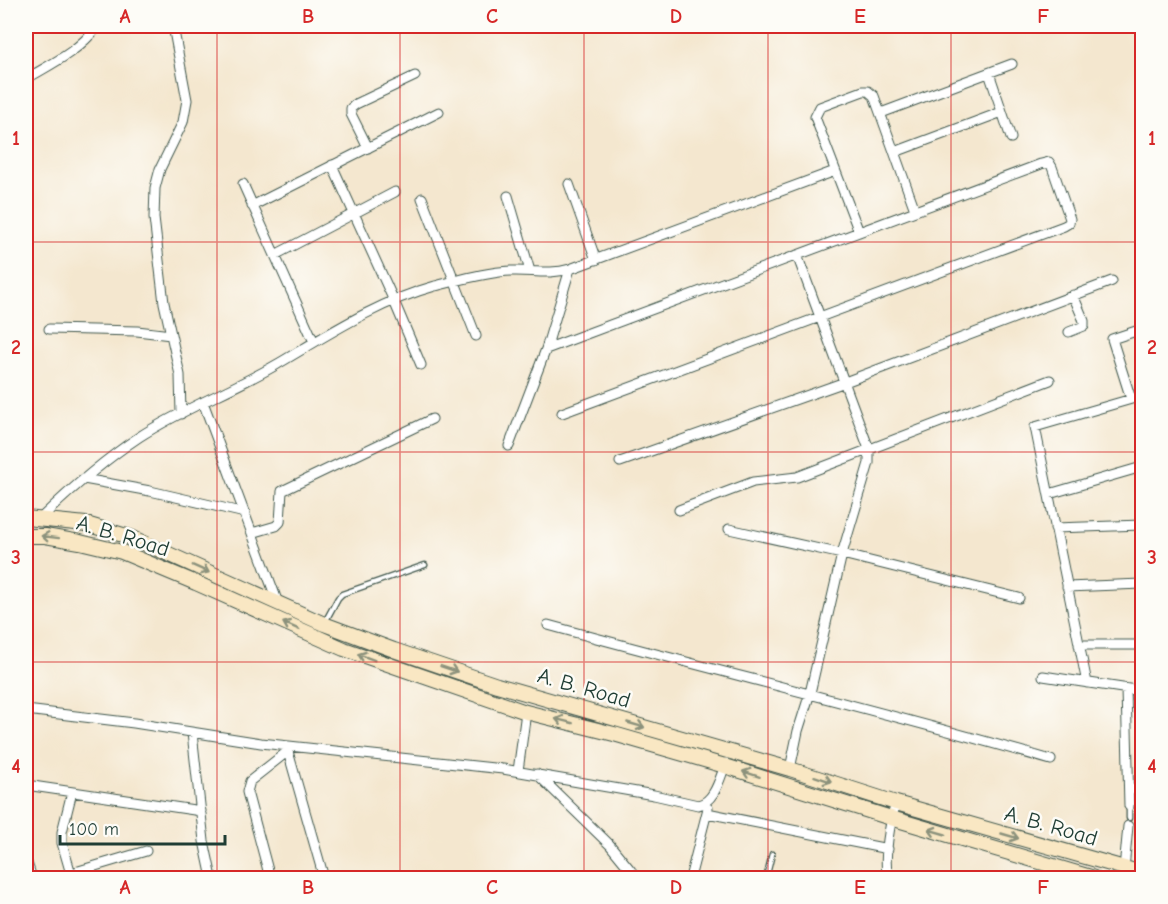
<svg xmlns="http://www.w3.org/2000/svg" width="1168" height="904" font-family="'Comic Neue',sans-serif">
<rect width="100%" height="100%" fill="#fdfcf7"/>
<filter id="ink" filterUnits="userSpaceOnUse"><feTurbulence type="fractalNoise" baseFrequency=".0167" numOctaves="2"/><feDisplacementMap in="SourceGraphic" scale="12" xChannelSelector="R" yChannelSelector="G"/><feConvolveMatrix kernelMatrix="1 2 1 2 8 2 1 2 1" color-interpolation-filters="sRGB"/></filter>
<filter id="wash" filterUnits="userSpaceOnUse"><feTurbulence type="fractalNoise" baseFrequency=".008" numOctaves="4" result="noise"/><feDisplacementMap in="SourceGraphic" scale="24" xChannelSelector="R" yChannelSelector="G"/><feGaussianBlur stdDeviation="1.35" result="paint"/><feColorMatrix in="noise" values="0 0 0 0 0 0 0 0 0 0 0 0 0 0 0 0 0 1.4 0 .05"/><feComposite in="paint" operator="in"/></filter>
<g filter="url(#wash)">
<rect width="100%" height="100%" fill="#f4e7cf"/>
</g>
<g filter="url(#ink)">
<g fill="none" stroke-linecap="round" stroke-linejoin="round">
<defs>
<path id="service" d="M325 622 338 598 342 594 425 565
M1129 806V818
M887 875 913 878
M766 878 772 854"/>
<path id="minor" d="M173 26 187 100 183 122 160 169 155 188 154 218 164 303 180 375 181 414
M989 73 1011 138
M26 79C55 62 77 52 98 26
M881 113 1012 64
M368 148 351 114V108L356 104 415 76
M895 152 1002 112
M332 165 394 301 421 365
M243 184 314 342
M569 184 596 260
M508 196 530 271
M422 198 476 336
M252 206 439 112
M859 232 815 117 820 107 863 91H868L874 96 915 210
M275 255 395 192
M49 329 137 331 171 335
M1069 332 1084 326V321L1073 295
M546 349 1041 164 1049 162 1052 167 1070 219 1069 223 1064 226 562 413
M1131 399 1112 339 1142 329
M203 402 278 603
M509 446 546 349 570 269
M620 462 845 382 1112 281
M84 479 150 491 245 513
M1049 494 1142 467
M679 510 753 482 797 477 1050 380
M40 519C71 489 103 461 139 437 182 409 231 391 276 365 327 335 377 302 435 286 460 280 486 272 511 271 532 270 549 275 570 269L835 171
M1055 528 1142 525
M729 529 842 554 1019 598
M252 533 276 526 280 522 282 491 432 419
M1067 587 1142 584
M548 625C715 671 884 711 1051 760
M1079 645H1142
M1043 676 1142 691
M1087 683 1035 427 1142 396
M1126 689 1129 806
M26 710 134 723 261 743 503 769 654 795 698 805C715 802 720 777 726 763
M192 733 204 841 212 878
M287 748 324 878
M790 769 798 731 810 693 842 554 869 463V449L797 255
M518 771 526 712
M537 774 610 845 637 878
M26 785 201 811
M1129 789 1142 790
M707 813 888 849
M26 860 32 878
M1124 869 1128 826
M71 874 62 843V832L72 792
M55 878 146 851
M270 878 247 792 250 781 288 751
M690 878 708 808
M888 878C883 859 890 822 896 803"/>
<path id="secondary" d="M26 518 86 524 133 538 324 624 394 650 497 685 790 769 896 803 1142 873
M26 536H45L80 542 122 552 196 583 344 649 526 712 614 734 725 766 891 818 1094 878"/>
</defs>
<use href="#service" stroke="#3f564b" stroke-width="7"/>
<use href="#minor" stroke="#3f564b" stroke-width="11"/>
<use href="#secondary" stroke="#3f564b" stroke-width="16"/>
<use href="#service" stroke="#fff" stroke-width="4.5"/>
<use href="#minor" stroke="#fff" stroke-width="9"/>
<use href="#secondary" stroke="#f9e7c3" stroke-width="14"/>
</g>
<defs><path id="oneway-shaft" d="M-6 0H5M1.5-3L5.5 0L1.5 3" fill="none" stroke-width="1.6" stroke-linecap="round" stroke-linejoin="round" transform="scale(1.5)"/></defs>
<g stroke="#8c927c">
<use href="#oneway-shaft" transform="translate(50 537) rotate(-173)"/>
<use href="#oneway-shaft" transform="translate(201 569) rotate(24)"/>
<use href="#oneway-shaft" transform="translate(291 626) rotate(-156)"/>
<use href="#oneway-shaft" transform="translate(366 657) rotate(-159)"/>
<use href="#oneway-shaft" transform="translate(449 669) rotate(19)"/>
<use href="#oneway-shaft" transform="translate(564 721) rotate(-166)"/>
<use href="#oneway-shaft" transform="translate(636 725) rotate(16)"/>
<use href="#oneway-shaft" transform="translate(751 774) rotate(-162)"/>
<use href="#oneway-shaft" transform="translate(823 779) rotate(18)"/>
<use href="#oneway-shaft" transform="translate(937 832) rotate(-164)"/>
<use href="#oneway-shaft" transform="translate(1010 836) rotate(16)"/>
</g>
</g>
<path fill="none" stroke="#d62828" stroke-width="1.5" stroke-opacity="0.55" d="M217 26V878M400 26V878M584 26V878M768 26V878M951 26V878M26 242H1142M26 452H1142M26 662H1142"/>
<g text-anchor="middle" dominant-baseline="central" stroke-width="5" stroke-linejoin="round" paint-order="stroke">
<g font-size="22" fill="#1f3d34" stroke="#fdfcf7">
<text transform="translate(123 536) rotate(17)">A. B. Road</text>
<text transform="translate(584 688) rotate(16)">A. B. Road</text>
<text transform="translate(1051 826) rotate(16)">A. B. Road</text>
</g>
</g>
<rect width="1168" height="904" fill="none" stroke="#fdfcf7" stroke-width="66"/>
<path d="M60 835v9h165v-9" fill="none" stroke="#1f3d34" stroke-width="3"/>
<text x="69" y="835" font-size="18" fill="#1f3d34" stroke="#fdfcf7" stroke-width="4.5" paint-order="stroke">100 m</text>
<rect x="33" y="33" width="1102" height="838" fill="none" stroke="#d62828" stroke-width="2"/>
<g font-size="20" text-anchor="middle" font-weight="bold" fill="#d62828">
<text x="125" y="23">A</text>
<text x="308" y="23">B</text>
<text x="492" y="23">C</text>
<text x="676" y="23">D</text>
<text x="860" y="23">E</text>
<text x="1043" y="23">F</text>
<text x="16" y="145">1</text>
<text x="1152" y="145">1</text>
<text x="16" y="354">2</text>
<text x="1152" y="354">2</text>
<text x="16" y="564">3</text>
<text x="1152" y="564">3</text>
<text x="16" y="773">4</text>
<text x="1152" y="773">4</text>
<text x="125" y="894">A</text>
<text x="308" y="894">B</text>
<text x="492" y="894">C</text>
<text x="676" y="894">D</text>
<text x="860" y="894">E</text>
<text x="1043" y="894">F</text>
</g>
</svg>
